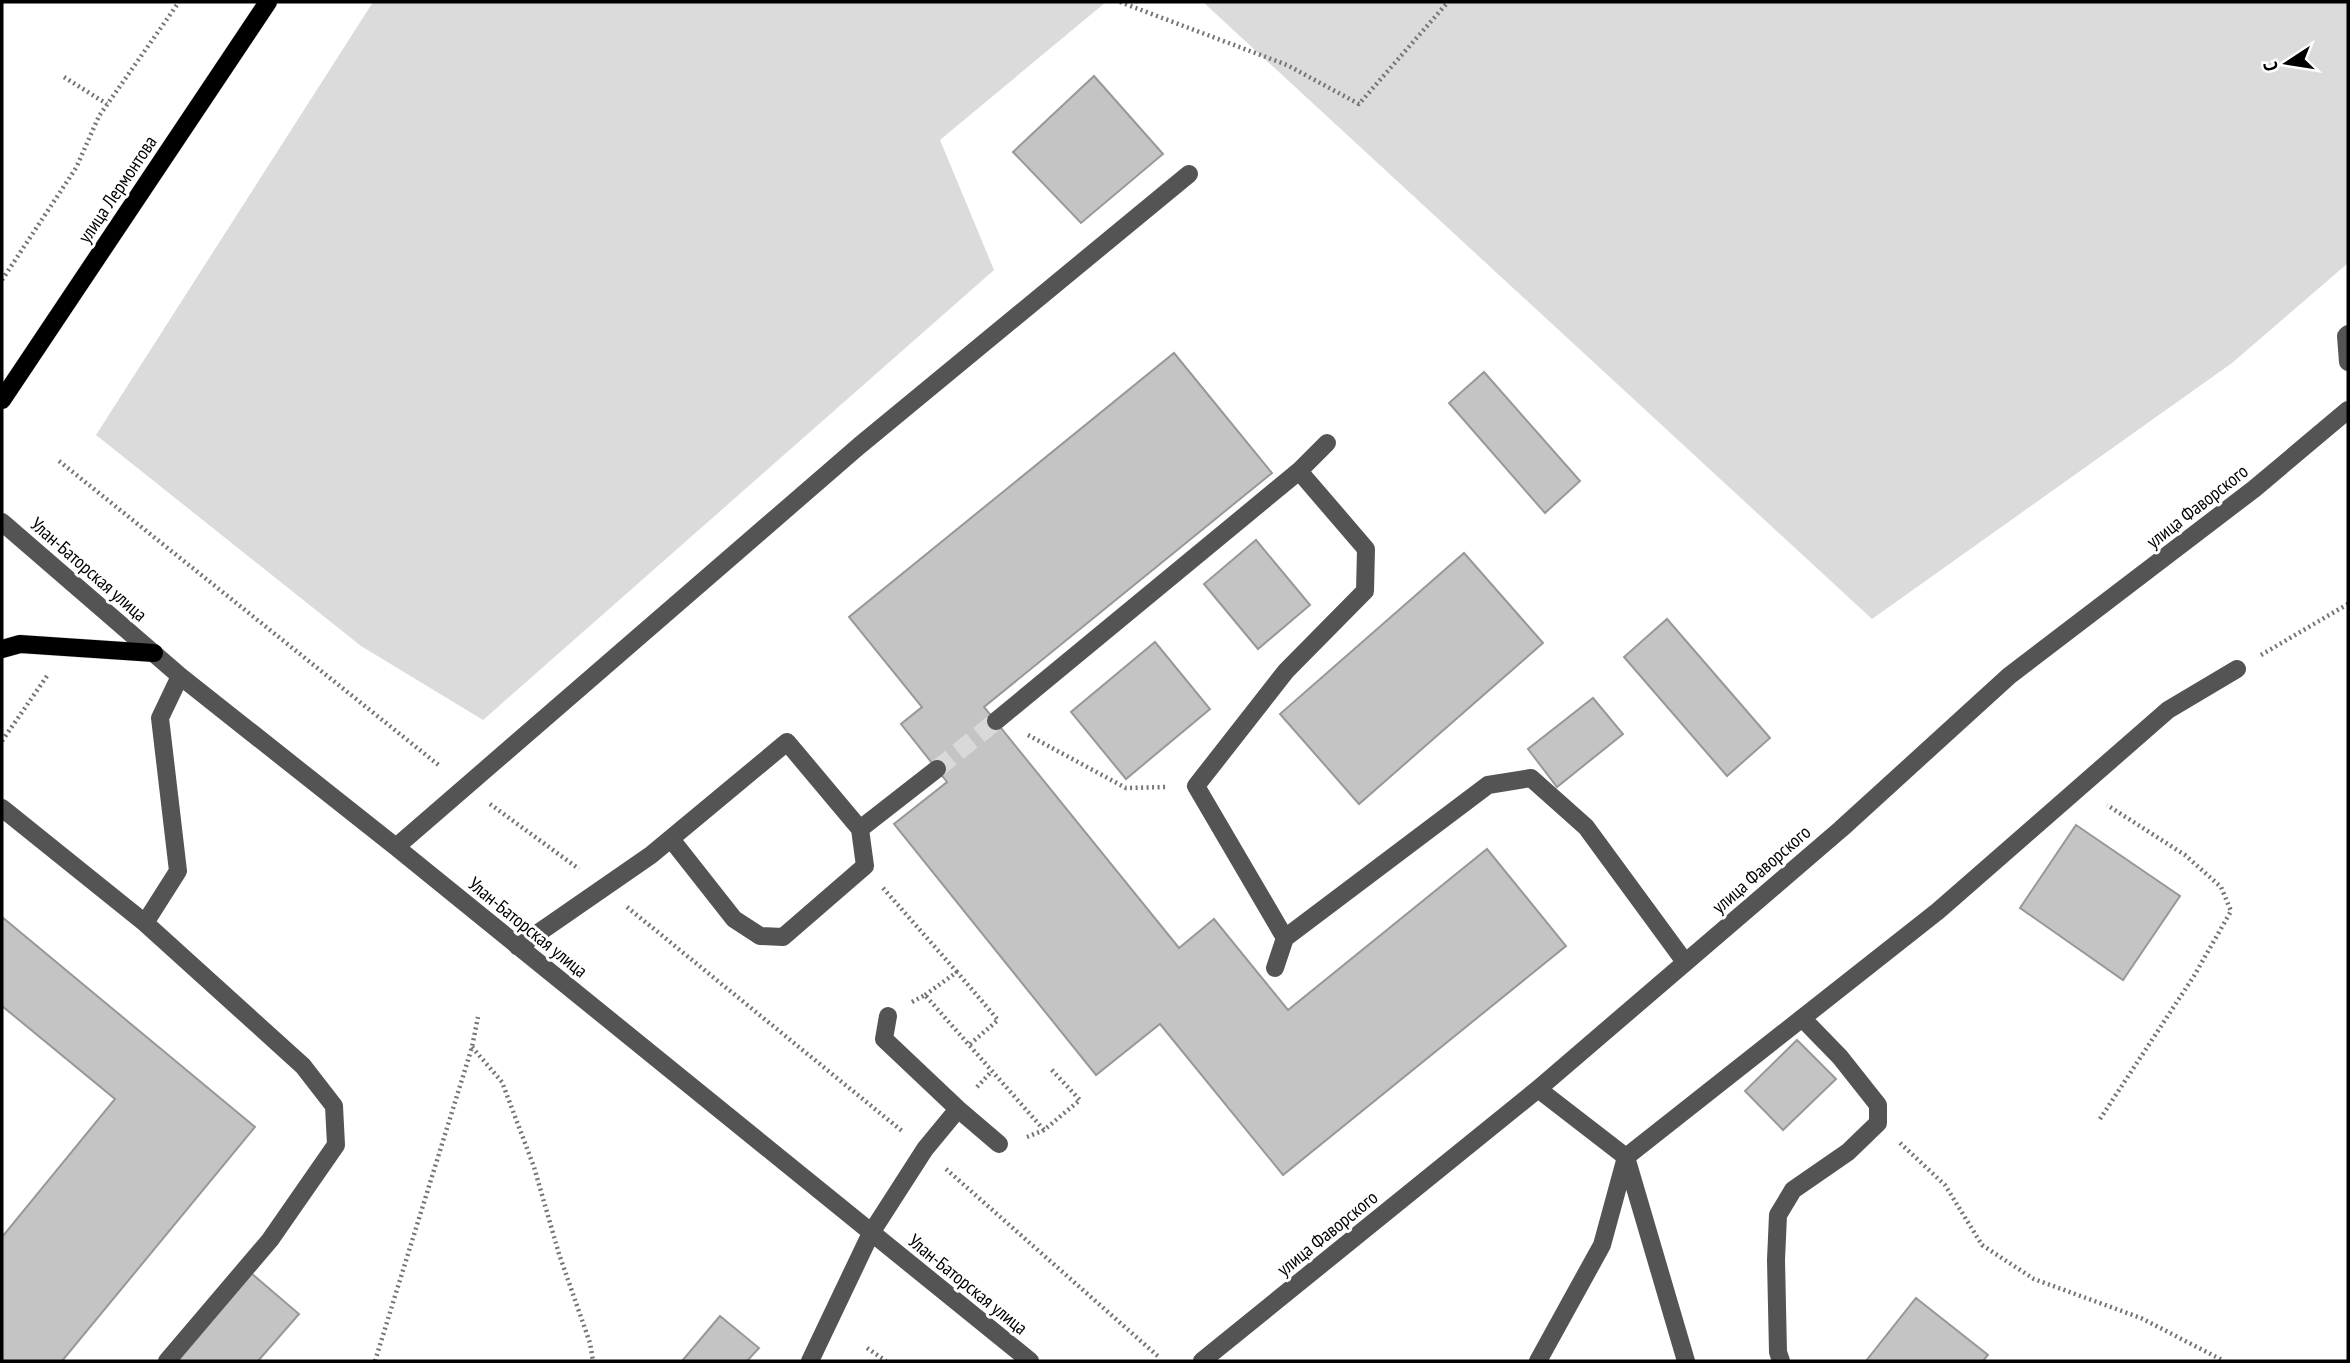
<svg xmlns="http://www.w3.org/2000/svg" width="2350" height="1363" font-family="'PT Sans Narrow',sans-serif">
<rect width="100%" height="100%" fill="#fff"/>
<path fill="#dbdbdb" d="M373 2H1106L940 140 994 270 483 720 361 646 96 435Z
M1203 2H2348V263L2232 363 1872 619Z"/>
<path fill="#c4c4c4" stroke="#989898" stroke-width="2" d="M1094 76 1163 154 1081 223 1013 152Z
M1174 353 1272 473 984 707 1179 948 1214 919 1288 1010 1487 849 1566 946 1283 1175 1160 1024 1096 1075 894 824 947 782 901 724 922 707 849 617Z
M1484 372 1580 481 1545 513 1449 403Z
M1256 540 1310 605 1258 649 1204 584Z
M1464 553 1543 643 1359 804 1280 714Z
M1667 619 1770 738 1727 776 1624 657Z
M1155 642 1210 709 1126 779 1071 712Z
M1593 698 1623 734 1557 787 1528 749Z
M2076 825 2180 896 2123 980 2020 908Z
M2 917 255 1127 62 1361H2V1237L115 1099 2 1006Z
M1797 1040 1836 1079 1783 1130 1745 1091Z
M251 1273 299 1314 258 1361H176Z
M1916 1298 1988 1355 1983 1361H1866Z
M720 1316 759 1348 747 1361H682Z"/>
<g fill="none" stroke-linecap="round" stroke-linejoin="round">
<path stroke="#d9d9d9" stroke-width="18" stroke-dasharray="18 9" stroke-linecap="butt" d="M937 769 996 721"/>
<defs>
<path id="major" d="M2 400 268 2
M2 649 20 644 154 653"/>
</defs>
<use href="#major" stroke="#dbdbdb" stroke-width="19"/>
<path stroke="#767676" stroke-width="4.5" stroke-dasharray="2 3.5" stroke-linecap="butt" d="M1120 2 1287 65 1359 104 1448 2
M64 77 107 104
M2 280 76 168 99 116 179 2
M59 461 441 767
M2261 655 2348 604
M1028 735 1126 788 1167 787
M2 741 47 676
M490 804 579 869
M883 888 957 972
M627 907 902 1131
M925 995 957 972 998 1020 969 1045
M912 1002 925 995 1044 1130
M472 1047 502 1082 534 1167 559 1254 590 1343 593 1361
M977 1087 992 1071
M2100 1119 2194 976 2231 911 2221 887 2185 855 2107 805
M1027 1137 1044 1130 1080 1100 1050 1068
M1900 1143 1945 1185 1982 1245 2034 1279 2141 1318 2224 1361
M946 1169 1160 1358
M867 1348 886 1361
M375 1361 472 1047 478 1017"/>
<path stroke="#545454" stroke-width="18" d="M2348 334 2346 336 2348 362
M2 522 180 676 396 847 1030 1361
M996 721 1299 471 1327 443
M2 808 145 923
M671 839 734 919 760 936 783 937 865 866 860 829
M396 847 859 446 1189 174
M1285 938 1196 786 1286 671 1365 591 1366 549 1299 471
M518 947 651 855 787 742 860 829 937 769
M1275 968 1285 938 1488 785 1531 778 1586 827 1685 962
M1538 1089 1626 1157 1686 1361
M958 1109 999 1144
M167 1361 270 1240 336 1145 334 1106 303 1066 145 923 178 871 160 718 180 676
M810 1361 871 1233 925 1149 958 1109 884 1039 888 1016
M1202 1361 1538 1089 1841 829 2009 676 2254 489 2348 410
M1538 1361 1602 1245 1626 1157 1938 911 2168 710 2237 669
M1781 1361 1778 1352 1776 1260 1778 1215 1793 1190 1848 1152 1878 1123V1105L1840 1057 1802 1018"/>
<use href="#major" stroke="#000" stroke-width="18"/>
</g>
<g text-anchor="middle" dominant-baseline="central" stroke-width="6" stroke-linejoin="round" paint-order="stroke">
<g font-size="19" fill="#000" stroke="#fff">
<text transform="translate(117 189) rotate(-56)">улица Лермонтова</text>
<text transform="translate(2197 506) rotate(-38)">улица Фаворского</text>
<text transform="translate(89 569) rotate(41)">Улан-Баторская улица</text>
<text transform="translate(1761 869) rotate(-41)">улица Фаворского</text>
<text transform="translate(528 927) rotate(39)">Улан-Баторская улица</text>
<text transform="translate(1327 1233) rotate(-39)">улица Фаворского</text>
<text transform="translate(968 1284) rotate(39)">Улан-Баторская улица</text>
</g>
</g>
<rect width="2350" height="1363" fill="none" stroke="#000000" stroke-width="7"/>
<g transform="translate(2287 63) rotate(258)" stroke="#ffffff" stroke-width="5" paint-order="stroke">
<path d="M0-5L12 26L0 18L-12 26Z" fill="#000000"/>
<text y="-10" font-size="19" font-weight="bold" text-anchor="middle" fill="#000000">С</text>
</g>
</svg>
